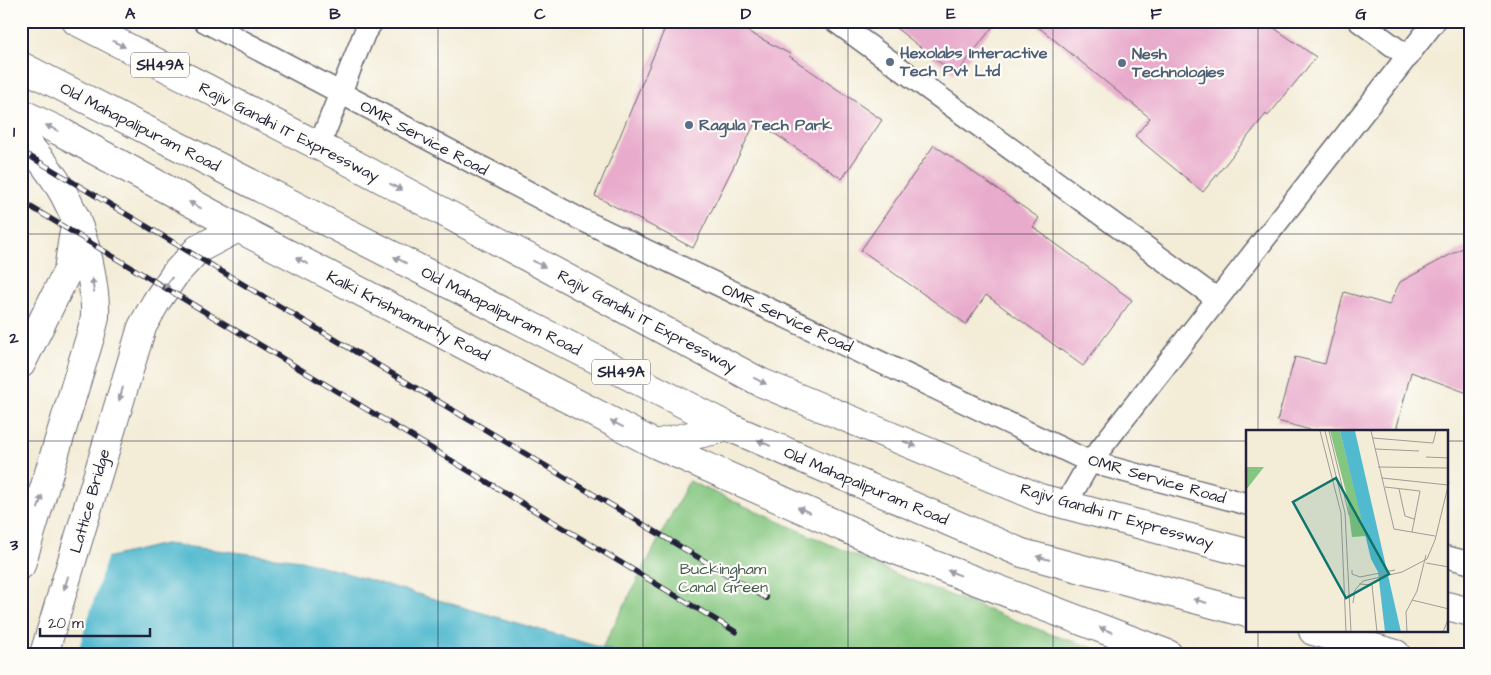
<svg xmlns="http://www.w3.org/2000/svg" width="1491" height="675" font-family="'Architects Daughter',sans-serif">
<rect width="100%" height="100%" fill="#fdfcf7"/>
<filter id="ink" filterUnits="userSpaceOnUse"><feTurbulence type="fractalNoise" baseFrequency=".02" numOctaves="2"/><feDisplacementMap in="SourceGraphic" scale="10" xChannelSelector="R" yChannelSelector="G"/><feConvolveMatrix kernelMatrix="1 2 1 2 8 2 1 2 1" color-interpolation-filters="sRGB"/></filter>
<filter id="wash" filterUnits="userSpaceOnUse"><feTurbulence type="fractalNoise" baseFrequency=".0096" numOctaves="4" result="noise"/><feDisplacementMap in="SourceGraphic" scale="20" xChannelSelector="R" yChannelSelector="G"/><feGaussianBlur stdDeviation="1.12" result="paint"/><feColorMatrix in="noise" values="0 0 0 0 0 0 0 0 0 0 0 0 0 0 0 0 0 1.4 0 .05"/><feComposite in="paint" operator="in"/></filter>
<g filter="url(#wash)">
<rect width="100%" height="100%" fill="#f3ecd7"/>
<path fill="#84c67f" stroke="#53745d" d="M689 481 898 575 1053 635 1113 654H623L602 648Z"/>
<path fill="#52bacf" stroke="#3a6e85" d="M165 544 301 560 623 654H48L97 560Z"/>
<path fill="#f3ecd7" d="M21 526 98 558 108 555 77 654H35L21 651Z"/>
<g id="blocks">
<path fill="#e9abcc" d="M668 21H728L790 54 789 56 882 120 842 179 756 121 693 248 595 196Z
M887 21H997L956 75Z
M1031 21H1264L1316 57 1268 116 1266 114 1203 192 1135 136 1150 118Z
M934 145 1039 218 1033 227 1132 300 1083 366 986 295 966 324 861 250Z
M1470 244V394L1411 372 1396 431H1314L1277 421 1295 357 1325 364 1344 292 1389 305 1400 282Z"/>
</g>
</g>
<g filter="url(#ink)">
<use href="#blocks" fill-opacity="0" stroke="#6b6972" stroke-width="1"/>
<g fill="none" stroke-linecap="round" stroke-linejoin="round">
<defs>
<path id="service" d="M204 21 576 217 1090 462 1247 504
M835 21 1217 299
M1359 21 1408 57
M319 146 365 32 373 21
M1066 504 1090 462 1435 21
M1447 557 1470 563"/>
<path id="minor" d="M21 364 68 270 76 218"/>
<path id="secondary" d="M21 113 59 131 238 228
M21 138C59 175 82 221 91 273 93 286 96 301 95 315 95 321 92 327 91 334L21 565
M655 444 890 548 1168 654
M44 654 142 327 156 302 175 274 198 249 238 228 655 444 729 427"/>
<path id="primary" d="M76 21 354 164 760 382 1040 498 1247 553
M21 66 729 427 1022 553 1247 613
M1447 606 1470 612
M1313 631 1396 654"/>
</defs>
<use href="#service" stroke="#6b6972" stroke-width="24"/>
<use href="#minor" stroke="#6b6972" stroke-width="30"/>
<use href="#secondary" stroke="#6b6972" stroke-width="30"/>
<use href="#primary" stroke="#6b6972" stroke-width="30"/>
<use href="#service" stroke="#fff" stroke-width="21"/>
<use href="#minor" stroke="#fff" stroke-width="28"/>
<use href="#secondary" stroke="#fff" stroke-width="28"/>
<use href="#primary" stroke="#fff" stroke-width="28"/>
<defs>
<path id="rail" d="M21 151 766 598
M21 201 736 632"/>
</defs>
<use href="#rail" stroke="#22223b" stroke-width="5.5"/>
<use href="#rail" stroke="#fdfcf7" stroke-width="4" stroke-dasharray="11" stroke-linecap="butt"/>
</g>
<defs><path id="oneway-solid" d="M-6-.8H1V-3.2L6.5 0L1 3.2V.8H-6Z" transform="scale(1.25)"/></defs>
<g fill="#9c9ca7">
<use href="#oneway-solid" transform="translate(119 44) rotate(27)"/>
<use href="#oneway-solid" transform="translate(52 128) rotate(-155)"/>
<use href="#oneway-solid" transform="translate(396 187) rotate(28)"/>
<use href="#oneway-solid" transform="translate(195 205) rotate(-152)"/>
<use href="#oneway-solid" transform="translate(400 260) rotate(-153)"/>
<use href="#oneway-solid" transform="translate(302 261) rotate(-153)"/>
<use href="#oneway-solid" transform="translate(539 264) rotate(28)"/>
<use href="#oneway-solid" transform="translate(168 283) rotate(125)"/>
<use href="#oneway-solid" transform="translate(93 285) rotate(-98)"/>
<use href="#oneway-solid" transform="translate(760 381) rotate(26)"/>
<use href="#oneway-solid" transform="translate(121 394) rotate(106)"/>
<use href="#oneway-solid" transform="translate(617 424) rotate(-153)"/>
<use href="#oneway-solid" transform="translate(764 443) rotate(-156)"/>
<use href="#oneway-solid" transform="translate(910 444) rotate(22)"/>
<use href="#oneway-solid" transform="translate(40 502) rotate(-73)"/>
<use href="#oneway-solid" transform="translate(804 510) rotate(-156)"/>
<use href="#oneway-solid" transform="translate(1043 558) rotate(-165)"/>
<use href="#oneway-solid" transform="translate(954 573) rotate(-159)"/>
<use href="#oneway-solid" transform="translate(66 583) rotate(107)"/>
<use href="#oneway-solid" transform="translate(1200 601) rotate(-165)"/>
<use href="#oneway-solid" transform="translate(1106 630) rotate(-159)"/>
</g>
</g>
<path fill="none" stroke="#22223b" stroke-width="1" stroke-opacity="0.55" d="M233 21V654M438 21V654M643 21V654M848 21V654M1053 21V654M1258 21V431M21 234H1470M21 441H1247M1447 441H1470M1258 631V654"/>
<g fill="#5c6f8a" stroke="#fdfcf7" stroke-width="2">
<circle cx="890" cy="62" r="5"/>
<circle cx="1122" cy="63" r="5"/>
<circle cx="689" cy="125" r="5"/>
</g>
<g text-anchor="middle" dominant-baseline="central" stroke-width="4.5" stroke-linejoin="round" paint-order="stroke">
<g fill="#fdfcf7" stroke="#646373" stroke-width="1">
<rect x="131" y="52.5" width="58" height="25" rx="4"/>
<rect x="592" y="359.5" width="58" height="25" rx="4"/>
</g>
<g font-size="15" font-weight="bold" fill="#22223b">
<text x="160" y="65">SH49A</text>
<text x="621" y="372">SH49A</text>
</g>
<g font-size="16" font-weight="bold" fill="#4e5e75" stroke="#fdfcf7" text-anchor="start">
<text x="900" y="53">Hexolabs Interactive<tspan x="900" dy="18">Tech Pvt Ltd</tspan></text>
<text x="1132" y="54">Nesh<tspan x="1132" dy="18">Technologies</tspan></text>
<text x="699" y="125">Ragula Tech Park</text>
</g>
<g font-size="16" fill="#22223b" stroke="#fdfcf7">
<text transform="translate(140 127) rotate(27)">Old Mahapalipuram Road</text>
<text transform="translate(289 132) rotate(27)">Rajiv Gandhi IT Expressway</text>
<text transform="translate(424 138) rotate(28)">OMR Service Road</text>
<text transform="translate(501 311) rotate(27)">Old Mahapalipuram Road</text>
<text transform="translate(408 316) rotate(27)">Kalki Krishnamurty Road</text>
<text transform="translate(787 318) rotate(25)">OMR Service Road</text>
<text transform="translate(647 321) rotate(28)">Rajiv Gandhi IT Expressway</text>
<text transform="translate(1157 479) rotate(16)">OMR Service Road</text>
<text transform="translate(866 486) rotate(23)">Old Mahapalipuram Road</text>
<text transform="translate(90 501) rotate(-74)">Lattice Bridge</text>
<text transform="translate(1117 516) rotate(16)">Rajiv Gandhi IT Expressway</text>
</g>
<g font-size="16" fill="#445b53" stroke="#fdfcf7">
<text x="723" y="569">Buckingham<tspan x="723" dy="18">Canal Green</tspan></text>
</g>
</g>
<g transform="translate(1246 430)">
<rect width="202" height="202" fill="#f3ecd7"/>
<path d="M84 1H94L120 106 106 107 100 62ZM0 37H18L0 60Z" fill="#84c67f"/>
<path d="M94 1H109L155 202H139L132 142 125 129Z" fill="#52bacf"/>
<path fill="none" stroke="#9f9b99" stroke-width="1" d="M74 1 95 83 100 202M79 1 99 83 105 202M83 1 103 85M125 1 148 99 189 106M127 8 187 13 190 1M129 19 173 21M180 27 203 28M132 37 203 38M136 48 202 55M139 57 174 61 166 102M153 59 159 86 168 89M180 133 203 137M106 140V144L114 147 149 140M113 154 126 155 131 202M166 170 203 179M107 173 109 160 117 151 156 142 181 129 189 110 203 52M161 202 160 182 171 161 180 125M197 202 203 187"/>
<path fill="#0f766e" fill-opacity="0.15" stroke="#0f766e" stroke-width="2.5" d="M90 48 143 144 100 168 47 72Z"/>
<rect width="202" height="202" fill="none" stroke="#22223b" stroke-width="2.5"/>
</g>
<rect width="1491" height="675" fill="none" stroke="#fdfcf7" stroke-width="55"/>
<path d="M40 628v8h110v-8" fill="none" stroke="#22223b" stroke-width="2.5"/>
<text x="48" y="628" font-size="15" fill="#22223b" stroke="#fdfcf7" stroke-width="4" paint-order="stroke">20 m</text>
<rect x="28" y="28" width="1436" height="620" fill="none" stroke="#22223b" stroke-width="2"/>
<g font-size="16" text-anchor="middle" font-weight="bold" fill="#22223b">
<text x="130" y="19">A</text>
<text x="335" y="19">B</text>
<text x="540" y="19">C</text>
<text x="746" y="19">D</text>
<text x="951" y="19">E</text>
<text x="1156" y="19">F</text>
<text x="1361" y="19">G</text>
<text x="14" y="137">1</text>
<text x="14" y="343">2</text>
<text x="14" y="550">3</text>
</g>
</svg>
